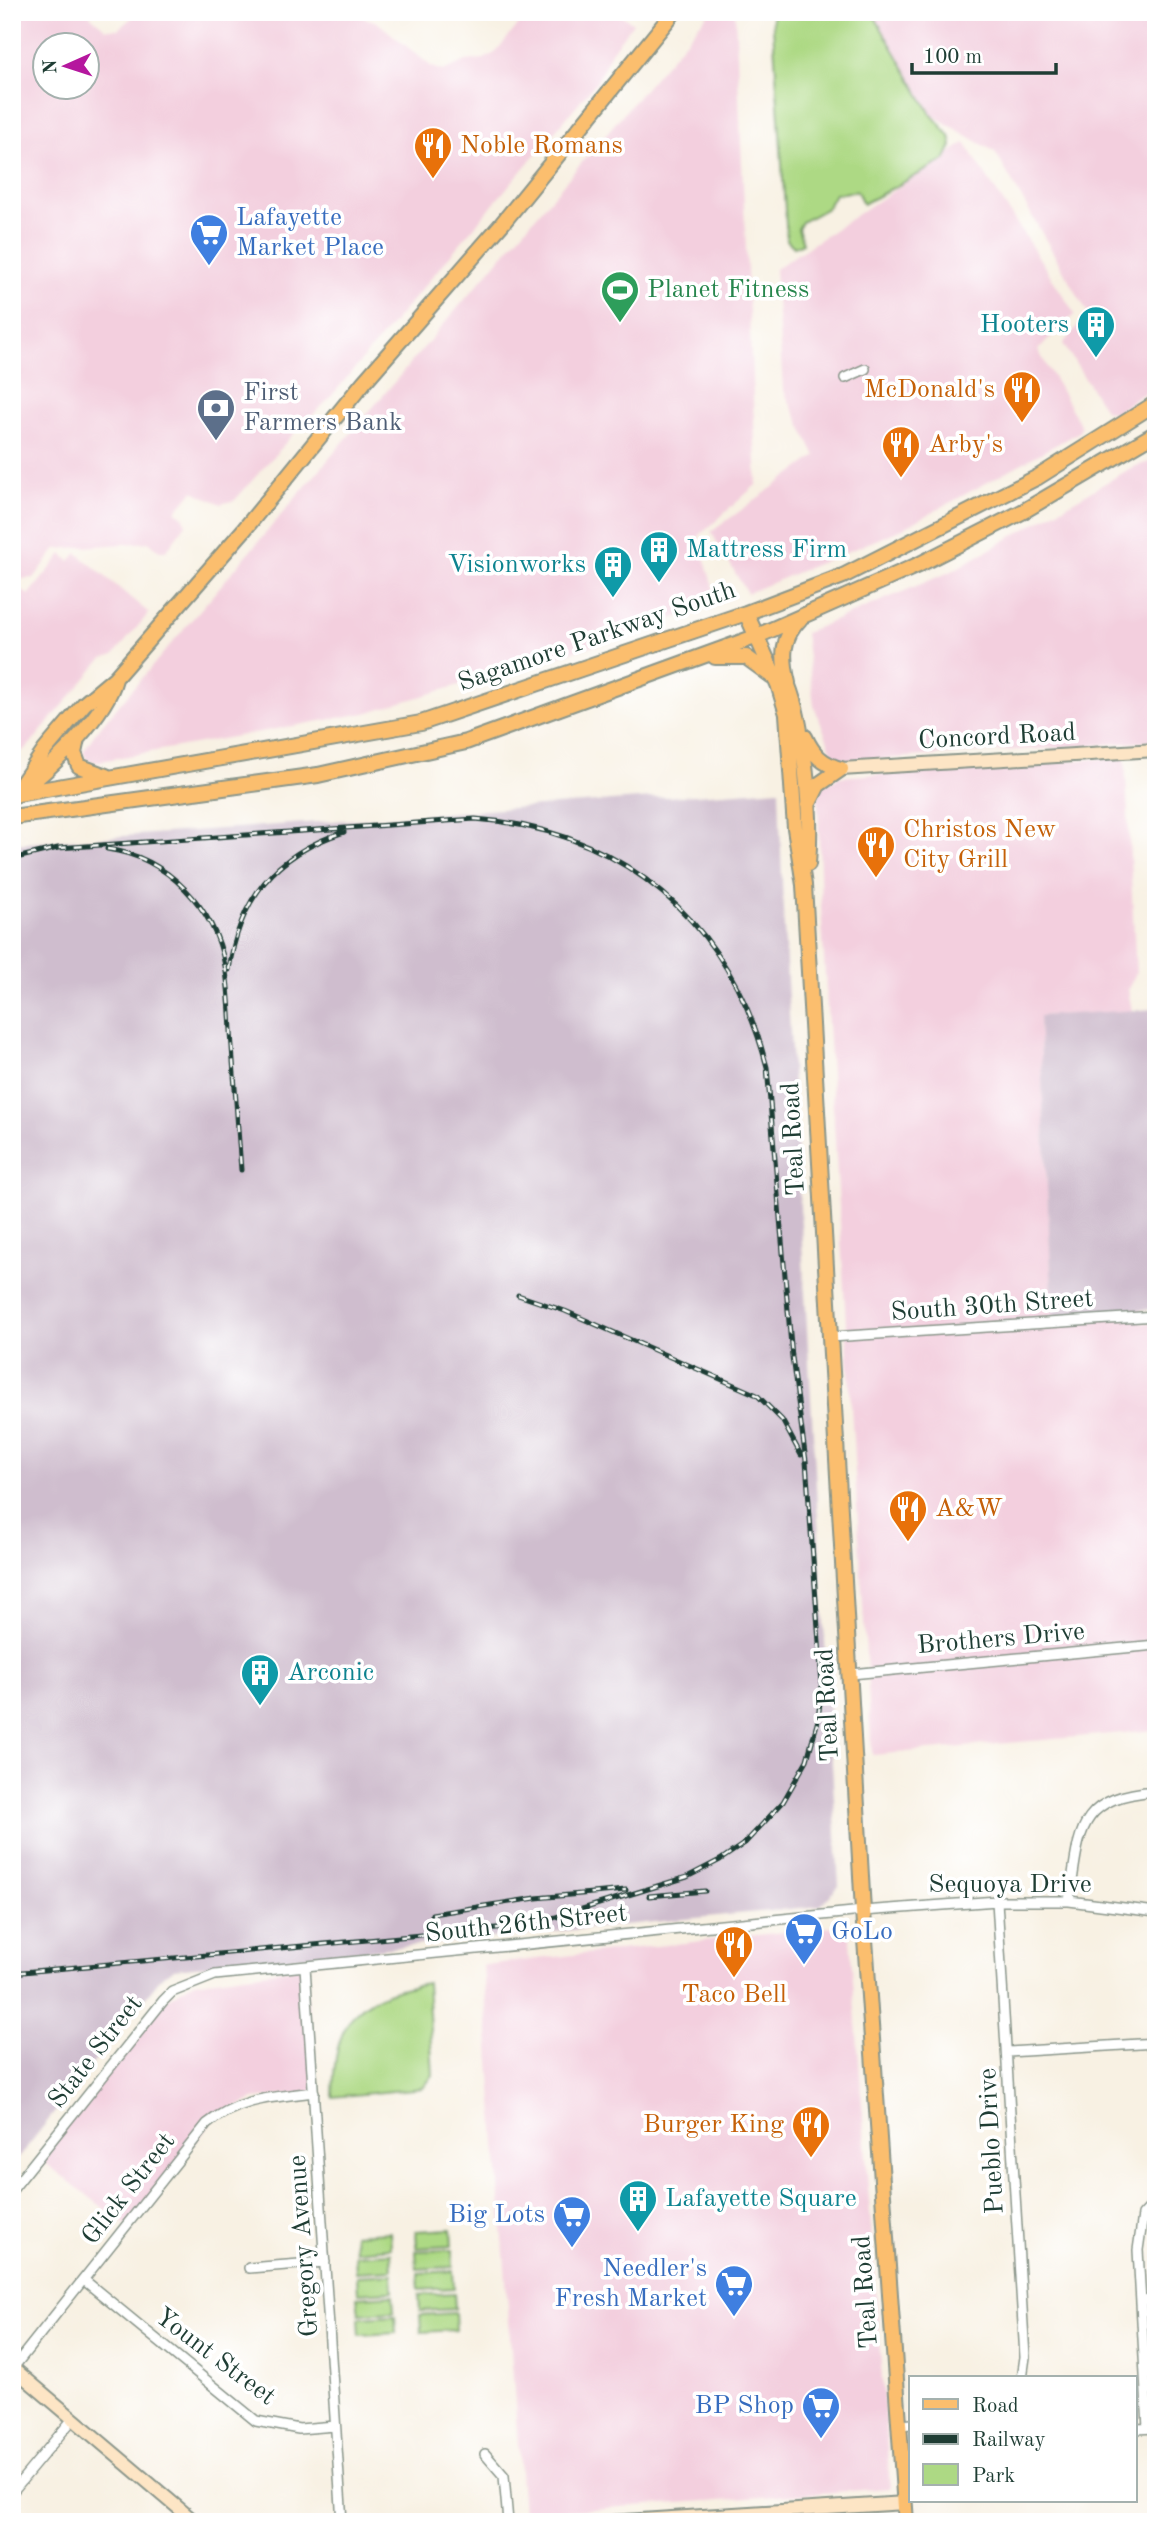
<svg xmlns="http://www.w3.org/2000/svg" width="1168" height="2534" font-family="'Old Standard TT',serif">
<rect width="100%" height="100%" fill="#fff"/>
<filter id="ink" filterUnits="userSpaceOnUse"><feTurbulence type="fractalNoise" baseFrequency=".0143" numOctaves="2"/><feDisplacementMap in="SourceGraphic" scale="14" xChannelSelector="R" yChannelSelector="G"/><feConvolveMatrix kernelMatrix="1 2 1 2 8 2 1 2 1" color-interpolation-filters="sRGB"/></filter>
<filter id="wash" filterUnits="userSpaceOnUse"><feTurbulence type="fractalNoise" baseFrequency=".00686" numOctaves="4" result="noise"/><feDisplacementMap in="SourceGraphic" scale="28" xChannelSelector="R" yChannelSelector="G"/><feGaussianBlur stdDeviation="1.57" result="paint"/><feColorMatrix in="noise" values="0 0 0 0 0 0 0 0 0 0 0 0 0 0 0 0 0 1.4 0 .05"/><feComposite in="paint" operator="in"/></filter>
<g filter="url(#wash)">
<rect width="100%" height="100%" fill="#f8f1e3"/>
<path fill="#f3cfde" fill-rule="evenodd" d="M12 12H86L106 29H118L139 12H349L377 22 432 67 443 71 466 61 484 59 495 53 529 12H617L633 23 611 52 597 81 329 399 295 432 235 500 221 504 193 491 176 511 184 517 186 524 166 551H159L150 542 56 549 34 578 12 580ZM46 46H88V88H46Z
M710 12H735L757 484 698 537 718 603 618 638 365 713 95 762 87 760 83 752 96 732Z
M867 12H1156V385L1114 413 1105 410 1063 344 1088 313 995 152 922 109Z
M965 143 1075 314 1038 350 1081 426 1079 432 900 530 747 593 711 532 816 456 783 389 775 269Z
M1156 460V741L836 762 814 706 805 633 952 571 1133 467Z
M77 553 149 613 114 655 102 659 27 748 12 757V600L21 590 29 595 62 554 70 561Z
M1125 757 1136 973 1128 989 1132 1011 1039 1016 1053 1316 1140 1310 1141 1323 1156 1322V1730L872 1755 821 907 818 797 821 787 839 777Z
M849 1925 890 2488 523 2514 483 1965Z
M305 1967 314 2092 254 2099 218 2115 127 2226 39 2158 163 2001 194 1982Z"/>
<path fill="#cfbdce" d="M779 789 783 910 839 1886 820 1906 174 1969 163 1975 12 2166V844Z
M1156 1009V1309L1053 1316 1039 1016Z"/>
<path fill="#add984" stroke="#668b5c" stroke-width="2" d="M772 12H872L931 114 950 136 952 146 945 160 863 204 857 191 835 194 827 208 802 222 798 229 803 243 794 247 787 240Z
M427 1983 433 2075 423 2088 333 2097C334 2022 352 1996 427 1983Z
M451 2229 452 2246 417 2248 416 2231Z
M390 2232 391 2248 355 2251 354 2234Z
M452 2250 453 2267 417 2269 416 2251Z
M391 2253 392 2270 356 2272 355 2255Z
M453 2271 454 2288 419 2290 418 2273Z
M392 2274 393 2291 358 2293 357 2276Z
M454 2293 455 2309 420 2311 419 2295Z
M393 2295 394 2312 359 2314 357 2297Z
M455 2313 456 2330 421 2332 420 2315Z
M395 2316 396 2333 360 2335 359 2318Z"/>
</g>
<g filter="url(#ink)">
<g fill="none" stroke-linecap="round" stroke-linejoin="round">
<defs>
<path id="street" d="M845 378 865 369
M831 1337 1156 1316
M851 1674 1156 1645
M997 1901 1025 2357 1022 2378
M1069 1901C1080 1834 1074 1797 1156 1791
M305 1967 342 2522
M1008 2052 1156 2043
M12 2190 163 2001 172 1992 215 1975 863 1911 997 1901H1069L1156 1912
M249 2268 325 2262
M84 2280 256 2421 299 2429 335 2426
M1141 2301 1156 2300
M13 2368 207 2124C239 2098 275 2097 314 2092
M900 2425 911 2424
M1148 2428 1138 2250 1143 2215 1156 2201
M1135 2429 1156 2428
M485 2454 504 2476 508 2522
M12 2492 72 2420"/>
<path id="secondary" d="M841 769 1156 750
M12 2367 195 2522
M610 2522 905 2503"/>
<path id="primary" d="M746 613 778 684 787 714 795 828 804 885 863 1911 906 2522
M715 657H746L772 676
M783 674C805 718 812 814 808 864
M788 683C782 658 781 638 800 619
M805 737C813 755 823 764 841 769
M77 739 74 753 79 766 106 776
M24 788C53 767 106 714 115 679
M12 795 421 723 746 613 843 576 1038 477 1156 403
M12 798 45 750 84 704 115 678 243 531 364 382 501 225 674 12
M808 805 818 785 841 769
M12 817 318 775 466 742 755 637 918 565 1022 512 1156 433"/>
</defs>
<use href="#street" stroke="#8c978c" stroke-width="12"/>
<use href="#secondary" stroke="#8c978c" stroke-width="16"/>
<use href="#primary" stroke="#8c978c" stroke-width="18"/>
<use href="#street" stroke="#fff" stroke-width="9"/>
<use href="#secondary" stroke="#fde5c5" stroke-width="12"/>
<use href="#primary" stroke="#fbbe6e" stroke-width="14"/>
<defs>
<path id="rail" d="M107 849C167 857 215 908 225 966 230 992 230 1020 232 1047 235 1088 238 1129 241 1170
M12 859 58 848 475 819C624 830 730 923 767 1067L792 1357 806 1461 822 1684 818 1720 807 1760 783 1802 745 1843 720 1860 687 1877 530 1925 12 1973
M229 970C239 899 275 854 344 832
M518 1295 565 1311 757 1395 782 1420 801 1455
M649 1896 705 1891
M432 1914 536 1898 626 1890"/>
</defs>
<use href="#rail" stroke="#1f3d34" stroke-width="5"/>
<use href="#rail" stroke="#fff" stroke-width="2.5" stroke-dasharray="8" stroke-linecap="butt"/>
</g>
</g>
<defs>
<symbol id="restaurant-pin" viewBox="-11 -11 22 30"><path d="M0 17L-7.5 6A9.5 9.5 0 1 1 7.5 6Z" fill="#e8710a" stroke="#fff"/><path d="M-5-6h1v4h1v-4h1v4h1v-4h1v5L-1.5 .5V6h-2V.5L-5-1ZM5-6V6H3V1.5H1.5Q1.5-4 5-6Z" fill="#fff"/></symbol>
<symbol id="supermarket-pin" viewBox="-11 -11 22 30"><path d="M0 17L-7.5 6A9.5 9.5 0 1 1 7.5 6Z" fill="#3f7fe0" stroke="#fff"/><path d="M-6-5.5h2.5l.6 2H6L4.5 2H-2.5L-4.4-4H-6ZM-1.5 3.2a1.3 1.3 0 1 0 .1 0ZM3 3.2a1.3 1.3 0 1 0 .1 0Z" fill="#fff"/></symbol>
<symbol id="stadium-pin" viewBox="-11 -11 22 30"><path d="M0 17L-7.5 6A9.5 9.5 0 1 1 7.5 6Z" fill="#2e9e5b" stroke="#fff"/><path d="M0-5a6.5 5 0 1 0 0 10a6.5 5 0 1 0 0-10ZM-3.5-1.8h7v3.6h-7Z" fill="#fff"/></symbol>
<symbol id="building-pin" viewBox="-11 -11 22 30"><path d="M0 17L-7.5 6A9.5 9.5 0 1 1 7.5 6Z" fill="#0f9aa8" stroke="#fff"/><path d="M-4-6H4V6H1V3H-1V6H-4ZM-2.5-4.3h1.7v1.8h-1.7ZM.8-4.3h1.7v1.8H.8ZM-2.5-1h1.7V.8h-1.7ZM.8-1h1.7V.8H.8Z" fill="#fff"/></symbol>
<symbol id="bank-pin" viewBox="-11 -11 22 30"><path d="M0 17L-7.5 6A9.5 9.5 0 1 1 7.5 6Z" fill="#5c6f8a" stroke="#fff"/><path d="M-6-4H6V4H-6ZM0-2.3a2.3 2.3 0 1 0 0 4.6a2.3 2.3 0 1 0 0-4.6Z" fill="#fff"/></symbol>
</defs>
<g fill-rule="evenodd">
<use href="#restaurant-pin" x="411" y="124" width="44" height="60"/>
<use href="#supermarket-pin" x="187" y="211" width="44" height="60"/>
<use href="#stadium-pin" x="598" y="268" width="44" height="60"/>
<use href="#building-pin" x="1074" y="303" width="44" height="60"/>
<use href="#restaurant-pin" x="1000" y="368" width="44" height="60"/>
<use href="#bank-pin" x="194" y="386" width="44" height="60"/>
<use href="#restaurant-pin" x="879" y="423" width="44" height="60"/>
<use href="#building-pin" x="637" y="528" width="44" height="60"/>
<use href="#building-pin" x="591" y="543" width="44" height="60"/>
<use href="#restaurant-pin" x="854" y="823" width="44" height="60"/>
<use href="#restaurant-pin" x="886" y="1487" width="44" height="60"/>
<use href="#building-pin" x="238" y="1651" width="44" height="60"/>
<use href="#supermarket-pin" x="782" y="1910" width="44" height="60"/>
<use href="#restaurant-pin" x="712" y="1923" width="44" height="60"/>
<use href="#restaurant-pin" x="789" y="2103" width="44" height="60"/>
<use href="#building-pin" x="616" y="2177" width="44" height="60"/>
<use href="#supermarket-pin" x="550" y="2193" width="44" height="60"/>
<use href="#supermarket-pin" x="712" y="2262" width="44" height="60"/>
<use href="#supermarket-pin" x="799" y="2384" width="44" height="60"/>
</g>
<g text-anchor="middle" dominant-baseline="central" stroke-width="7" stroke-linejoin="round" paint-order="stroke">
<g font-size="26" fill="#c56008" stroke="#fff" text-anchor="start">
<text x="460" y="146">Noble Romans</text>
<text x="995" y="390" text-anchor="end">McDonald's</text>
<text x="928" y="445">Arby's</text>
<text x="903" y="830">Christos New<tspan x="903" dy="30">City Grill</tspan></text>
<text x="935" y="1509">A&amp;W</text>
<text x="734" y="1995" text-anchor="middle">Taco Bell</text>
<text x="784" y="2125" text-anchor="end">Burger King</text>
</g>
<g font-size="26" fill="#366cbe" stroke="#fff" text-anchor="end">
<text x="236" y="218" text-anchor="start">Lafayette<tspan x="236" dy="30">Market Place</tspan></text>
<text x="831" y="1932" text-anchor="start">GoLo</text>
<text x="545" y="2215">Big Lots</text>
<text x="707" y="2269">Needler's<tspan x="707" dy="30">Fresh Market</tspan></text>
<text x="794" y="2406">BP Shop</text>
</g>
<g font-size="26" fill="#27864d" stroke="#fff" text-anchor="start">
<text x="647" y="290">Planet Fitness</text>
</g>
<g font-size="26" fill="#0d838f" stroke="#fff" text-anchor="start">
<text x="1069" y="325" text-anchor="end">Hooters</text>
<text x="686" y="550">Mattress Firm</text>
<text x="586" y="565" text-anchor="end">Visionworks</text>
<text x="287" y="1673">Arconic</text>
<text x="665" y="2199">Lafayette Square</text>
</g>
<g font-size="26" fill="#4e5e75" stroke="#fff" text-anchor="start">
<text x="243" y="393">First<tspan x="243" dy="30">Farmers Bank</tspan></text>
</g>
<g font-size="26" fill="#1f3d34" stroke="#fff">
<text transform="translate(597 637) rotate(-19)">Sagamore Parkway South</text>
<text transform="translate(997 737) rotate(-3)">Concord Road</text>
<text transform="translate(794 1139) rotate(-93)">Teal Road</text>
<text transform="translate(992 1306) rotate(-4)">South 30th Street</text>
<text transform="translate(1001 1639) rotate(-5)">Brothers Drive</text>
<text transform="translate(828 1705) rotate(-93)">Teal Road</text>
<text x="1010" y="1885">Sequoya Drive</text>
<text transform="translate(526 1924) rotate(-6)">South 26th Street</text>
<text transform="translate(96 2052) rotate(-52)">State Street</text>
<text transform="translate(992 2141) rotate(-93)">Pueblo Drive</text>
<text transform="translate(129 2189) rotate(-52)">Glick Street</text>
<text transform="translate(304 2246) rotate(-94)">Gregory Avenue</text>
<text transform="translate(866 2292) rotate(-94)">Teal Road</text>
<text transform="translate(215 2357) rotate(37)">Yount Street</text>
</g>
</g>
<rect width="1168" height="2534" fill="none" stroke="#fff" stroke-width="42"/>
<rect x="909" y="2376" width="228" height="126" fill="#ffffff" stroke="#a5b1ae" stroke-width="2"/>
<rect x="923" y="2399" width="35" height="10" fill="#fbbe6e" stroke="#a5b1ae" stroke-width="2"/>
<text x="972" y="2412" font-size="21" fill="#1f3d34">Road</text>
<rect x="923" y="2434" width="35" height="10" fill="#1f3d34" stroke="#a5b1ae" stroke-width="2"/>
<text x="972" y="2446" font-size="21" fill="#1f3d34">Railway</text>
<rect x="923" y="2464" width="35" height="21" fill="#add984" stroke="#a5b1ae" stroke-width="2"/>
<text x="972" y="2482" font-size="21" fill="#1f3d34">Park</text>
<g transform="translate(66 66) rotate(267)"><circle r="33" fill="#ffffff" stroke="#a5b1ae" stroke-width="2"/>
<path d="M0-5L12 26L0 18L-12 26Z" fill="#b5179e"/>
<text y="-10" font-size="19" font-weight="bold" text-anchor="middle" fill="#1f3d34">N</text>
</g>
<path d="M912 63v10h144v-10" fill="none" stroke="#1f3d34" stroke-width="3.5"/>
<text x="923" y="63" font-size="21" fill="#1f3d34" stroke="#ffffff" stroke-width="5" paint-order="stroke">100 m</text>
</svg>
